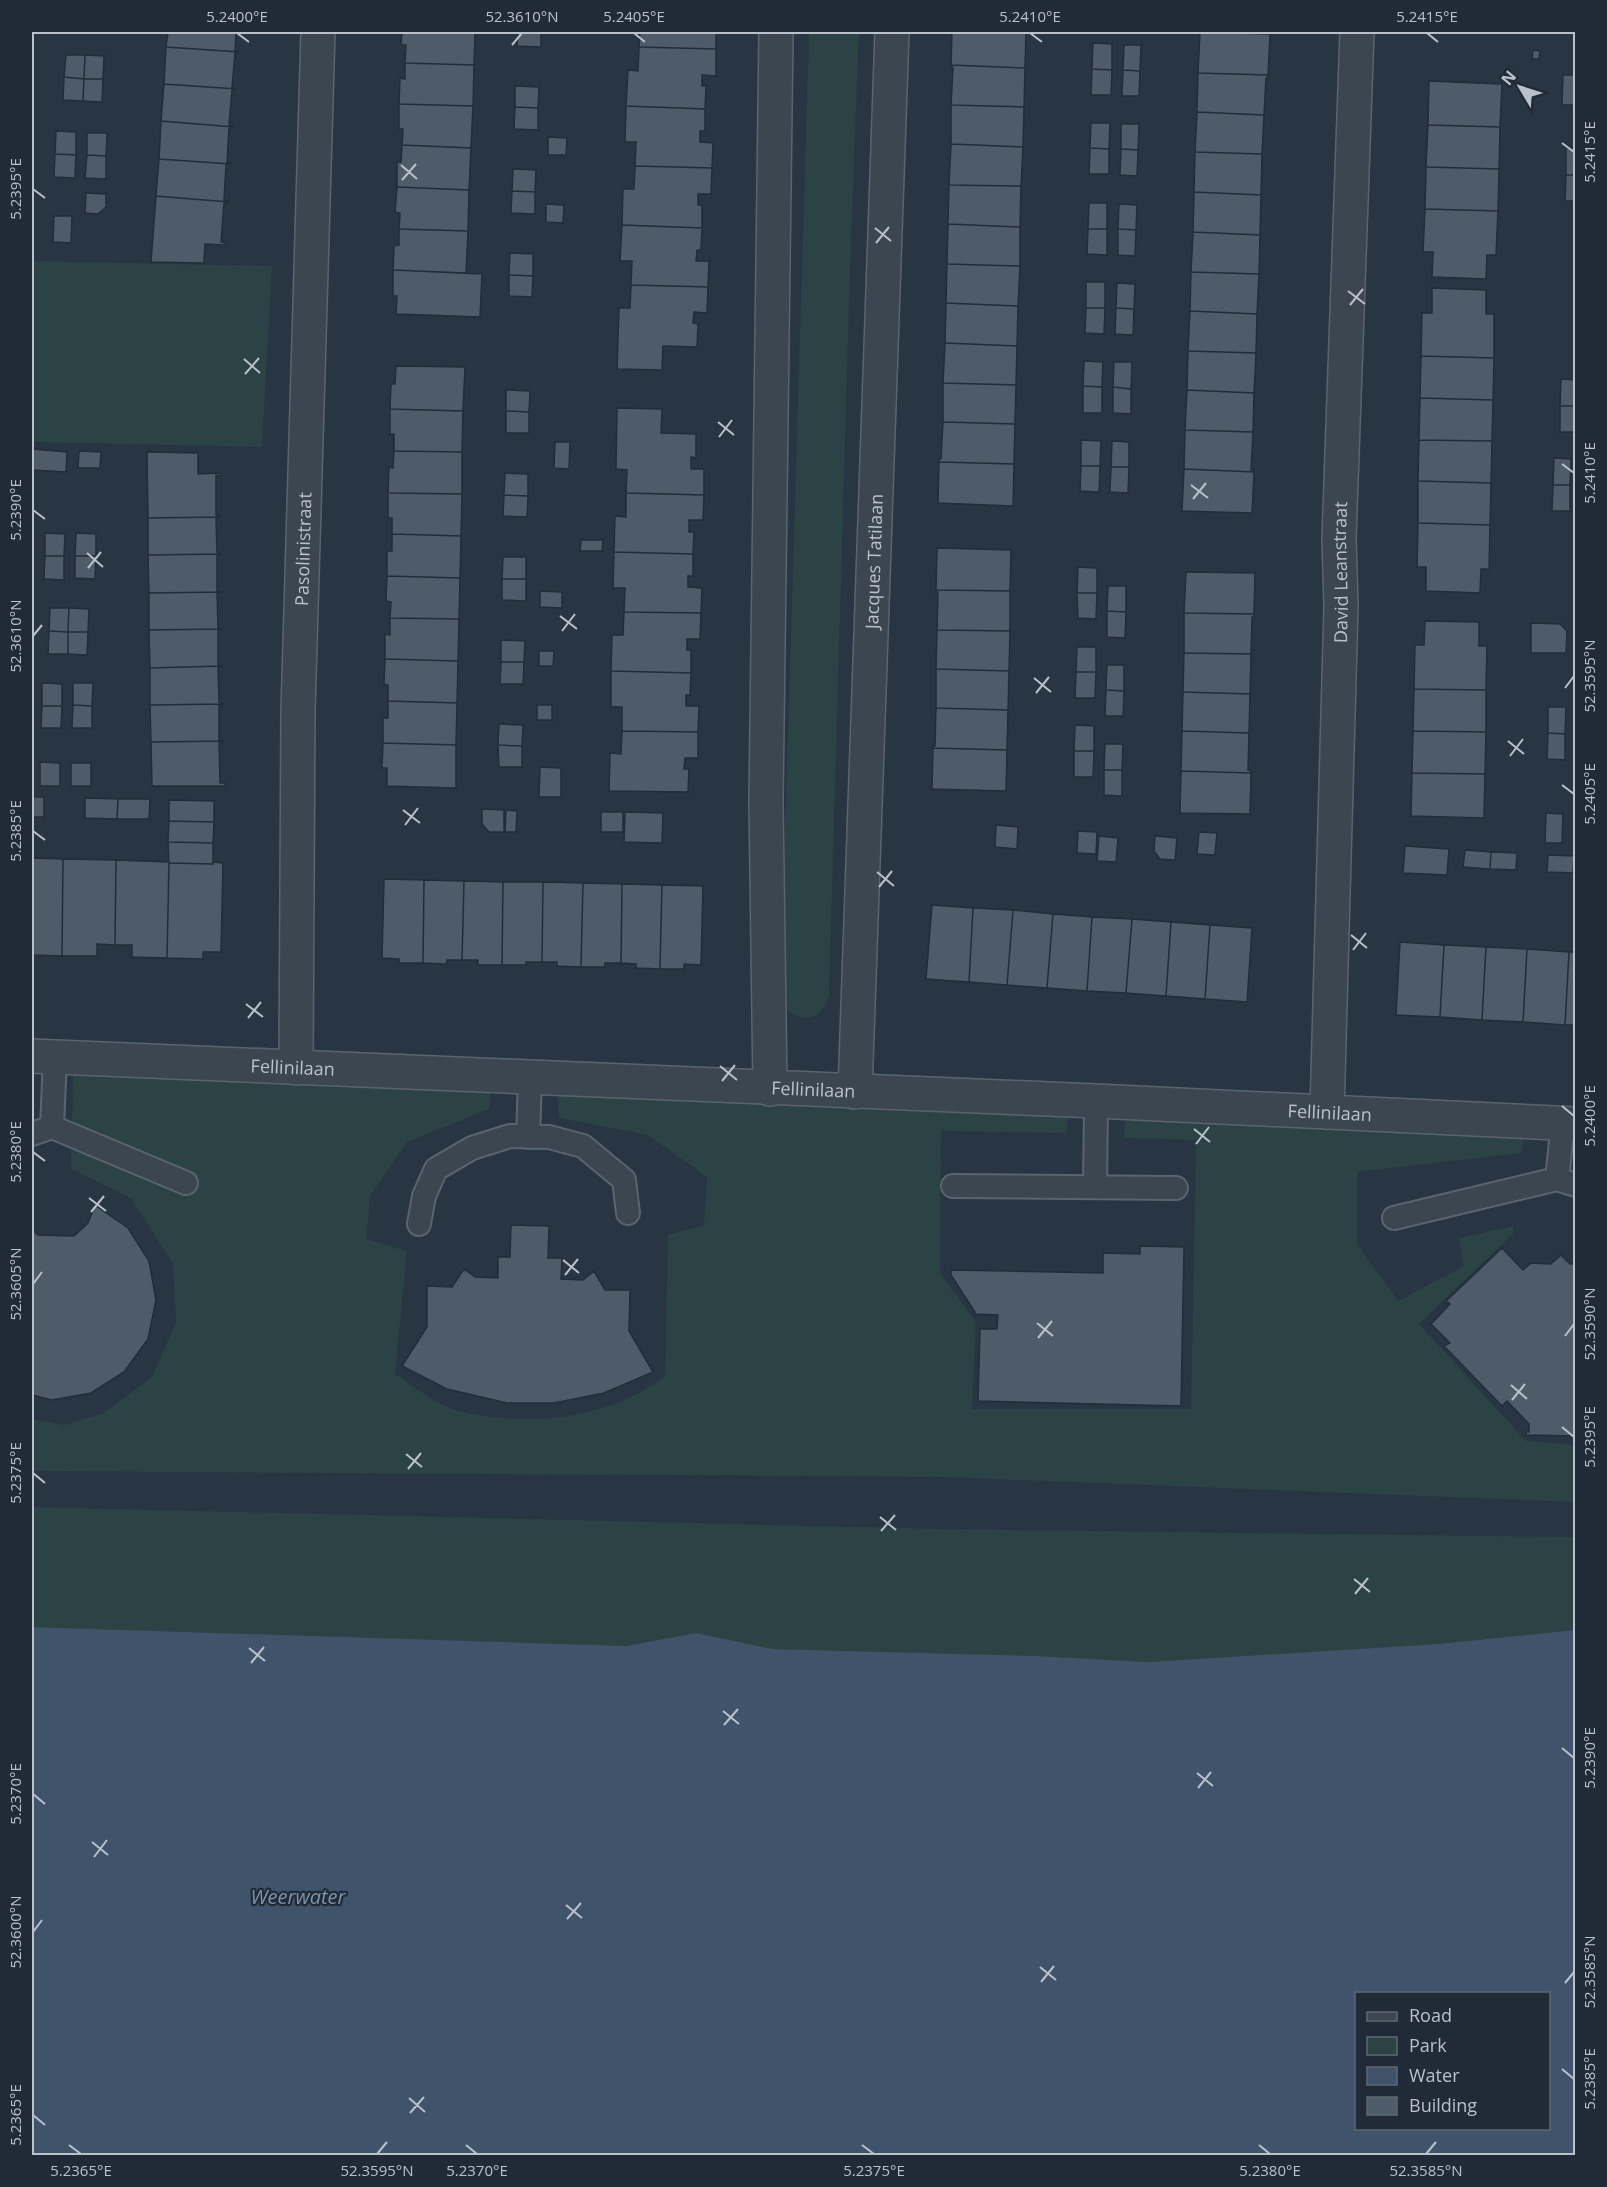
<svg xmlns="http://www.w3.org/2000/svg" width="1607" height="2187" font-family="'Open Sans',sans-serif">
<rect width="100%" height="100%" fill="#283542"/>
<path fill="#2b4344" d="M809 32H859L850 271 829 996C821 1024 792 1025 780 999Z
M32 261 272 266 262 447 32 442Z
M73 1067 492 1085 489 1109 407 1142 370 1196 366 1239 407 1251 395 1374C414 1386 438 1406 459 1411 527 1428 610 1419 665 1376L668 1235 704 1225 707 1177 648 1135 559 1118 557 1092 1068 1110 1067 1133 941 1131 940 1273 976 1322 972 1409H1191L1196 1140 1124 1138 1125 1111 1525 1134 1521 1153 1357 1172V1244L1398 1301 1464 1266 1459 1238 1514 1226 1513 1234 1419 1324 1526 1441 1575 1445 1576 1502 945 1477 32 1471V1419L64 1425 103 1413 152 1377 176 1322 173 1264 131 1198 71 1169Z
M32 1507 943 1529 1575 1537V1630L1437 1644 1148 1662 1036 1656 773 1649 696 1633 626 1646 32 1627Z"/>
<path fill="#3f536a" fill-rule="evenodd" d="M32 1627 626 1646 696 1633 773 1649 1036 1656 1148 1662 1437 1644 1575 1630V2155H32ZM1356 1994H1548V2128H1356Z"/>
<path fill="#4e5c6a" stroke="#232d39" stroke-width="1.5" d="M168 32H236L235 50 240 52 166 47Z
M402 32H475L474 65 405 63 406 45H401Z
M518 32H541V47L517 46Z
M640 32H716V49L639 47Z
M952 32H1026L1025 68 951 65Z
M1200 32 1270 34 1268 75 1198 73Z
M1093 43 1112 44V70L1092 69Z
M1124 45H1141L1140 71 1123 70Z
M166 47 240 52 235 53 232 88 237 89 164 84Z
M639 47 716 49V76L702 75V86H706L705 109 626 106 628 70 638 71Z
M1533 50 1540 51 1539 59H1532Z
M66 55H85L84 79 64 77Z
M85 55 104 56 103 79H84Z
M405 63 474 65 473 106 399 104 400 78 405 79Z
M951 65 1025 68 1024 107 951 105 953 68Z
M1092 69 1112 70 1111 95H1091Z
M1123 70 1140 71 1139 96H1122Z
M1198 73 1268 75V78H1266L1264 115 1197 112Z
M1563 75H1576V105H1562Z
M64 77 84 79 83 101 63 100Z
M84 79H103L102 102 83 101Z
M1429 81 1502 84 1500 127 1428 125Z
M164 84 237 89 232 90 229 125 234 127 161 121Z
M515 86 539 87 538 108 515 107Z
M399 104 473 106 471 148 402 145 403 129H399Z
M951 105 1024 107 1023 147 951 144Z
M626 106 705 109V131H700V142L713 143 712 168 635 166 636 142H625Z
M515 107 538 108V130L514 129Z
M1197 112 1264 115 1262 154 1195 152Z
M161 121 234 127H229L227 163H232L231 164 159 159Z
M1091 123H1110L1109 149 1090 148Z
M1121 124H1139L1138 150 1121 149Z
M1428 125 1500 127 1499 169 1426 167Z
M56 131 76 132V155L55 154Z
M87 133H107L106 156 87 155Z
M548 137 567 138 566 155H548Z
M951 144 1023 147 1021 186 949 185Z
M402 145 471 148 469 190 397 187V162H401Z
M1090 148 1109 149V174H1089Z
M1566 148H1576V175H1566Z
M1121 149 1138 150 1137 176 1120 175Z
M1195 152 1262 154 1261 195 1194 192Z
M55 154 76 155 75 178 54 177Z
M87 155 106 156V179L85 178Z
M159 159 231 164 226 165 224 200 229 202 156 196Z
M635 166 712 168 711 194H698V205H702V228L622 225 623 189H634Z
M1426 167 1499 169 1498 211 1425 209Z
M513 169 536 170 535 192 512 191Z
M1566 175H1576V201H1565Z
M949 185 1021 186 1020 227 948 224Z
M397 187 469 190 468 231 399 229 400 213 395 212Z
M512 191 535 192V214L511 213Z
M1194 192 1261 195 1260 235 1193 232Z
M86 193 106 194V207L98 214 85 213Z
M156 196 229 202 224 203 221 242 226 243 225 245 205 244 204 263 151 262Z
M1089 203H1107V229H1088Z
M546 204 564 205 563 223 546 222Z
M1119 204 1137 205 1136 230 1118 229Z
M1425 209 1498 211 1496 255H1487L1486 279 1432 277 1433 252H1423Z
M54 216H72L71 243 53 242Z
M948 224 1020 227V266L947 264Z
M622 225 702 228 701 250H697L696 261H709L708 287 631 285 632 261H620Z
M399 229 468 231 466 273 393 270 394 246 399 245Z
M1088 229H1107V255L1087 254Z
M1118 229 1136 230 1135 256 1118 255Z
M1193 232 1260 235 1259 274 1191 272Z
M510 253 533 254V276L509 275Z
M947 264 1020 266 1018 306 946 303Z
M393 270 482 274 480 317 396 314 397 296H393Z
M1191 272 1259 274 1257 314 1190 311Z
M509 275 533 276 532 297 509 296Z
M1086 282H1105V308H1086Z
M1117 283 1135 284 1134 309 1116 308Z
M631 285 708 287 707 313 694 312 693 323 698 324 697 347 663 346 662 370 617 369 619 308H630Z
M1432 288 1486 290V314H1494V358L1421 356 1422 313H1432Z
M946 303 1018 306 1017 346 945 343Z
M1086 308H1105L1104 334 1085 333Z
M1116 308 1134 309 1133 335 1115 334Z
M1190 311 1257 314 1256 353 1188 351Z
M945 343 1017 346 1016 385 943 383Z
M1188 351 1256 353 1254 393 1187 390Z
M1421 356 1494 358 1493 400 1420 398Z
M1084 361 1103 362 1102 387 1083 386Z
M1114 362H1132L1131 389 1113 387Z
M396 366 465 367 463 411 390 409 391 384H395Z
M1561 379 1576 380V406H1560Z
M943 383 1016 385 1015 424 943 422Z
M1083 386 1102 387V413H1083Z
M1113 387 1131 389V414L1113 413Z
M506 390 530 391 529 412 506 411Z
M1187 390 1254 393 1253 432 1185 430Z
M1420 398 1493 400 1492 441 1419 440Z
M1560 406H1576V432H1560Z
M617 408 662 409 661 433 696 434V458L691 457V469H704V495L626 493 627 470 616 469Z
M390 409 463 411 462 452 394 451V434H390Z
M506 411 529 412V433H506Z
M943 422 1015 424 1014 464 939 462V459H941Z
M1185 430 1253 432 1251 470H1254V472L1184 469Z
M1081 440 1101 441 1100 466H1081Z
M1419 440 1492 441 1491 483 1418 481Z
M1112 441 1129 442V467H1111Z
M555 442H570L569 469 554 468Z
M32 449 67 452 66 472 32 470Z
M79 451 101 452 100 468H78Z
M394 451 462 452V494L388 493 389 467 393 468Z
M147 452 198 453V474L221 473V476L216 475V515L221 517 148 518Z
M1554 458 1571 459 1570 485H1553Z
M939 462 1014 464 1013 506 938 503Z
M1081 466H1100L1099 492 1080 491Z
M1111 467H1129L1128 493 1110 492Z
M1184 469 1254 472 1252 513 1182 511Z
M505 473 528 474V496L504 495Z
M1418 481 1491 483 1490 525 1418 523Z
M1553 485H1570V511H1552Z
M388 493 462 494 461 536 392 534V518H388Z
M626 493 704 495 703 520H689V532H694L693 554 614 552 615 516 626 517Z
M504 495 528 496 527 517 503 516Z
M221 517 216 518 217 553 221 554 148 555V518Z
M1418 523 1490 525 1489 569H1481L1480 593 1426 591V567H1417Z
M45 533 65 534 64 556H45Z
M76 533 96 534V556H75Z
M392 534 461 536 460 578 387 576V551H392Z
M581 540H603L602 551H580Z
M937 548 1011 550 1010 591 936 590Z
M614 552 693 554V576H688V587L702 588 701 613 624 612 625 588H613Z
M221 554 217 556V591L222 592 149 593 148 555Z
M45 556H64V580L44 579Z
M75 556H96L95 579 75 578Z
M503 557H526V579H502Z
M1078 567 1097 568V593H1077Z
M1186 572 1255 573 1254 614 1184 613Z
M387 576 460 578 459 619 390 618 391 602 386 601Z
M502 579H526V601L502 600Z
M1108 586H1126V612L1107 611Z
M936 590 1010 591V631L937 630 938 592H936Z
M540 591 562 592V608L540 607Z
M222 592 217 593 218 628 222 629 149 630V593Z
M1077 593H1097L1096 619 1078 618Z
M50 608H69L68 632 49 631Z
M69 608 89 609 88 632H68Z
M1107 611 1126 612 1125 638 1107 637Z
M624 612 701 613 700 639H687V650H691V673L611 671 612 635H623Z
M1184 613 1254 614V617H1252L1251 654 1184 653Z
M390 618 459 619 458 661 385 659V634L390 635Z
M1425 621 1479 622V646H1487L1486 690 1414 689 1415 645H1424Z
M1531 623 1560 624 1567 631 1566 653H1531Z
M222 629 218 631V665L223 666 150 668 149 630Z
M937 630 1010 631 1009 671 936 669Z
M49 631 68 632V654H48Z
M68 632H88L87 655 68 654Z
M501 640 525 641 524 662H501Z
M1077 647H1096V672H1076Z
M539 651H554L553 666H539Z
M1184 653 1251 654 1250 694 1183 692Z
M385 659 458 661 457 703 388 701V685L384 684Z
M501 662H524L523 684H500Z
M1107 665H1124V691L1106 690Z
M223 666 218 668 219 702 224 704 150 705V668Z
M936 669 1009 671 1008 710 936 708Z
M611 671 691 673 690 695H686V706H699L698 732 622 731V707H611Z
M1076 672H1096L1095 698H1075Z
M42 683 62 684V706H42Z
M73 683H93L92 706 73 705Z
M1414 689 1486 690V732L1413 731Z
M1106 690 1124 691 1123 716H1105Z
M1183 692 1250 694 1249 733 1182 731Z
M388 701 457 703 456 745 383 743V718H388Z
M224 704 219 705V740L224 741 151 742 150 705Z
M73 705 92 706V728H72Z
M537 705H552V720H537Z
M42 706H62L61 728H41Z
M1548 707H1566L1565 734 1548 733Z
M936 708 1008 710 1007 750 933 748V746H935Z
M499 724 523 725 522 746 498 745Z
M1075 725 1094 726V751H1074Z
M622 731 698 732V758H685L684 769H689L688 792 609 791 610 753 621 754Z
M1182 731 1249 733 1248 770H1250L1251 773 1181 771Z
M1413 731 1486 732 1485 774 1412 773Z
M1548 733 1565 734V760L1547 759Z
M224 741 219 743 220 783H225V786H152L151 742Z
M383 743 456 745V788L387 786V768H382Z
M1105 744H1123L1122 770H1104Z
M498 745 522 746V767H499Z
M933 748 1007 750 1006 791 932 789Z
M1074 751H1094L1093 777H1074Z
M40 762 60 763V786H40Z
M71 763H91V786H71Z
M540 767 561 768V797H539Z
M1104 770H1122V796L1104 795Z
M1181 771 1251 773 1250 814 1180 813Z
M1412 773 1485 774 1484 818 1411 816Z
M32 797H44V817H32Z
M85 798 118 799 117 819 85 818Z
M118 799H150L149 819H117Z
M169 800 214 801V822L169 821Z
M482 809 504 810V832H489L482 824Z
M506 810 517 811 516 832H505Z
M601 812H623V832H601Z
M625 812 663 813 662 843 624 842Z
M1546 813 1563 814 1562 843H1545Z
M169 821 214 822 213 843 168 842Z
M996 825 1018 827 1017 849 995 847Z
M1078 831 1097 832 1096 854 1077 853Z
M1199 832 1217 833 1215 855 1197 854Z
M1099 836 1118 838 1116 862 1097 861Z
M1155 836 1177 838 1175 860 1160 859 1154 851Z
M168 842 213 843V864L169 863Z
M1405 846 1449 849 1447 875 1403 873Z
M1465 850 1491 852 1490 869 1463 867Z
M1491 852 1517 853 1516 870 1490 869Z
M1548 855 1574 856 1573 873 1547 872Z
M32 858 63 859 62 956 32 955Z
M63 859 116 860 115 945 97 944V956H62Z
M116 860 169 862 167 958 132 957V945H115Z
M213 862 223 863 221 952H203V959L167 958 169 863 213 864Z
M384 879 424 880 423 963H399V959L382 958Z
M424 880 464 881 462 960H447L446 964 423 963Z
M464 881 503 882 502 965H478V960H462Z
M503 882H543L542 962H526V965H502Z
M543 882 583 883 581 967 557 966V962H542Z
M583 883 622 884 621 963H605V967H581Z
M622 884 662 885 660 969 636 968V964L621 963Z
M662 885 703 886 701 965 684 964V969H660Z
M932 905 973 908 969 982 926 979Z
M973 908 1013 910 1007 985 969 982Z
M1013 910 1053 914 1047 988 1007 985Z
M1053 914 1092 917 1087 991 1047 988Z
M1092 917 1132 919 1126 993 1087 991Z
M1132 919 1171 922 1166 996 1126 993Z
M1171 922 1210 925 1205 999 1166 996Z
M1210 925 1252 928 1247 1002 1205 999Z
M1400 942 1444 945 1440 1017 1396 1015Z
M1444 945 1486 947 1482 1020 1440 1017Z
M1486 947 1527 949 1523 1022 1482 1020Z
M1527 949 1569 952 1565 1025 1523 1022Z
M1569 952H1576V1025H1565Z
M95 1205 128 1228 149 1261 156 1300 148 1339 124 1372 91 1393 52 1400 32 1395V1229L38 1235 74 1236 88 1223Z
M511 1225 549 1226 548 1258H562L561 1279 583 1280 594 1271 605 1290H630L629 1331 653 1372 604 1393 554 1403H507L447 1389 402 1366 427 1327V1286L452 1287 464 1269 475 1277 498 1278V1257H510Z
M1140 1246 1184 1247 1181 1406 978 1401 980 1329H997L998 1315 974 1314 975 1312 951 1275V1270L1103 1273V1253L1140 1254Z
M1502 1248 1523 1270 1531 1263 1551 1264 1561 1255 1570 1264H1576V1436L1526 1435V1432H1529V1424L1507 1401 1502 1406 1444 1346 1450 1343 1431 1324 1450 1304 1448 1302 1447 1304 1445 1302Z"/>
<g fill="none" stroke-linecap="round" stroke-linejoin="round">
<defs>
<path id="lane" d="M52 1127 55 1057
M32 1134 52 1127 186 1183
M528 1137 530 1078
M1557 1179 1563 1123
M953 1186 1176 1188
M1095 1187 1096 1101
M1394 1218 1557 1179 1576 1185
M419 1224 424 1196 436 1169 472 1148 510 1136 549 1137 583 1146 624 1180 628 1213"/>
<g id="street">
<path id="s1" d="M32 1056 1096 1101 1576 1124"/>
<path id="s2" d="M296 1068 298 711 318 32"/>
<path d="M770 1089 766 801 776 32"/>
<path id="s3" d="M855 1092 892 32"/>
<path id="s4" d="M1327 1112 1341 606 1339 538 1357 32"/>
</g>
</defs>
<use href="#lane" stroke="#5a646f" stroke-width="26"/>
<use href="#street" stroke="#5a646f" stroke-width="36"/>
<use href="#lane" stroke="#3c4651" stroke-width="22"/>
<use href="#street" stroke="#3c4651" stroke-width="33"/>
</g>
<path fill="none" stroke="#b9c1cb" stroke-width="2" d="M237 33 249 42M634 33 645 42M1030 33 1042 42M1427 33 1438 42M512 45 522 33M1562 143 1574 152M401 165 417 179M402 180 416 164M33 189 45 198M875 228 891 241M876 243 889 227M1348 291 1365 304M1350 305 1363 289M244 359 260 373M245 374 259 358M718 422 734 435M719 437 732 420M1562 464 1574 473M1191 485 1208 498M1193 499 1206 483M33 510 45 519M87 553 103 567M88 568 101 552M560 616 577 629M562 631 575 614M33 636 42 625M1034 678 1051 692M1565 688 1574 676M1036 693 1049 677M1508 741 1524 754M1510 756 1523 739M1562 785 1574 794M403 810 420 823M405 825 418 808M33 831 45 840M877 872 894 886M879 887 892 871M1351 935 1367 948M1353 950 1366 933M246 1004 263 1017M248 1018 261 1002M720 1066 737 1080M722 1081 735 1065M1562 1106 1574 1116M1194 1129 1210 1142M1196 1144 1209 1127M33 1152 45 1161M89 1198 106 1211M91 1212 104 1196M563 1260 579 1273M565 1275 578 1259M33 1284 42 1272M1037 1323 1053 1336M1565 1336 1574 1324M1038 1338 1052 1321M1511 1385 1527 1399M1512 1400 1525 1384M1562 1427 1574 1437M406 1454 422 1467M408 1469 421 1453M33 1473 45 1483M880 1517 896 1530M881 1531 895 1515M1354 1579 1370 1592M1355 1594 1368 1578M249 1648 265 1661M251 1663 264 1647M723 1711 739 1724M724 1725 738 1709M1562 1748 1574 1758M1197 1773 1213 1786M1198 1788 1211 1772M33 1794 45 1804M92 1842 108 1855M94 1857 107 1840M566 1905 582 1918M567 1919 581 1903M33 1932 42 1920M1040 1967 1056 1980M1041 1982 1054 1966M1565 1983 1574 1972M1562 2069 1574 2079M409 2098 425 2112M410 2113 424 2097M33 2115 45 2125M69 2145 81 2154M466 2145 477 2154M862 2145 874 2154M1259 2145 1270 2154M377 2154 387 2142M1426 2154 1436 2142"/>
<g text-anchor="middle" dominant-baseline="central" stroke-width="4.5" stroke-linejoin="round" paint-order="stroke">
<g font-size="18" fill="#b9c1cb" stroke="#212b37">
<text stroke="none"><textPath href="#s2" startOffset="519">Pasolinistraat</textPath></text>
<text stroke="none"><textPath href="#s3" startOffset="531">Jacques Tatilaan</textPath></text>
<text stroke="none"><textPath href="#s4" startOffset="540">David Leanstraat</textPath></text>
<text stroke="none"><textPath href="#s1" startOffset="261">Fellinilaan</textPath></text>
<text stroke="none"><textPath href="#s1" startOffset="782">Fellinilaan</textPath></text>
<text stroke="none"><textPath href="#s1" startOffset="1299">Fellinilaan</textPath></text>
</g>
<g font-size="20" font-style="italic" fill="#7b94ac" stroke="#212b37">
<text x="298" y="1896">Weerwater</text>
</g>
</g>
<rect width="1607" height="2187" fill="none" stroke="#212b37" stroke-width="66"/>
<rect x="1355" y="1992" width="195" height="138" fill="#212b37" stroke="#5e6772" stroke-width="1.5"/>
<rect x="1367" y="2012" width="30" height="9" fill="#3c4651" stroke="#5e6772" stroke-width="1.5"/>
<text x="1409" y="2022" font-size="18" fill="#b9c1cb">Road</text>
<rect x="1367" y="2037" width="30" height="18" fill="#2b4344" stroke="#5e6772" stroke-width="1.5"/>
<text x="1409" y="2052" font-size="18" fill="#b9c1cb">Park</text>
<rect x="1367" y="2067" width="30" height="18" fill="#3f536a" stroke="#5e6772" stroke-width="1.5"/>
<text x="1409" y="2082" font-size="18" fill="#b9c1cb">Water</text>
<rect x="1367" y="2097" width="30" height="18" fill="#4e5c6a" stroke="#5e6772" stroke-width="1.5"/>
<text x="1409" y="2112" font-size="18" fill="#b9c1cb">Building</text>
<g transform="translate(1520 87) rotate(309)" stroke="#212b37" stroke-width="4.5" paint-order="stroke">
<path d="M0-4.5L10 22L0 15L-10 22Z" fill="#b9c1cb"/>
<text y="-9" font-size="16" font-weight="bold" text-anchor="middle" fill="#b9c1cb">N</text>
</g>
<rect x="33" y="33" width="1541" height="2121" fill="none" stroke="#b9c1cb" stroke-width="2"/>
<g font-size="15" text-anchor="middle" fill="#b9c1cb">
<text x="237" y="22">5.2400°E</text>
<text x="522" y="22">52.3610°N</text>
<text x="634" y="22">5.2405°E</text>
<text x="1030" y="22">5.2410°E</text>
<text x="1427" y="22">5.2415°E</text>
<text transform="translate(1590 152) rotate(-90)" y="5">5.2415°E</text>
<text transform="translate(16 189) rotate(-90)" y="5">5.2395°E</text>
<text transform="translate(1590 473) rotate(-90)" y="5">5.2410°E</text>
<text transform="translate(16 510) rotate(-90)" y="5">5.2390°E</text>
<text transform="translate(16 636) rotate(-90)" y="5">52.3610°N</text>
<text transform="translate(1590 676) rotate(-90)" y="5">52.3595°N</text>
<text transform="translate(1590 794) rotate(-90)" y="5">5.2405°E</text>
<text transform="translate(16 831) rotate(-90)" y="5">5.2385°E</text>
<text transform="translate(1590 1116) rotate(-90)" y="5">5.2400°E</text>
<text transform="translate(16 1152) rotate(-90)" y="5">5.2380°E</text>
<text transform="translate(16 1284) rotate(-90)" y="5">52.3605°N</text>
<text transform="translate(1590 1324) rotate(-90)" y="5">52.3590°N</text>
<text transform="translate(1590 1437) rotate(-90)" y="5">5.2395°E</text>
<text transform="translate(16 1473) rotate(-90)" y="5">5.2375°E</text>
<text transform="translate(1590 1758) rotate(-90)" y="5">5.2390°E</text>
<text transform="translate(16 1794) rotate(-90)" y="5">5.2370°E</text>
<text transform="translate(16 1932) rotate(-90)" y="5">52.3600°N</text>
<text transform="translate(1590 1972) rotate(-90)" y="5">52.3585°N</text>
<text transform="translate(1590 2079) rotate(-90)" y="5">5.2385°E</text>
<text transform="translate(16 2115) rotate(-90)" y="5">5.2365°E</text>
<text x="81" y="2176">5.2365°E</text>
<text x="377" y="2176">52.3595°N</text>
<text x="477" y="2176">5.2370°E</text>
<text x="874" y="2176">5.2375°E</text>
<text x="1270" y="2176">5.2380°E</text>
<text x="1426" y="2176">52.3585°N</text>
</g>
</svg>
